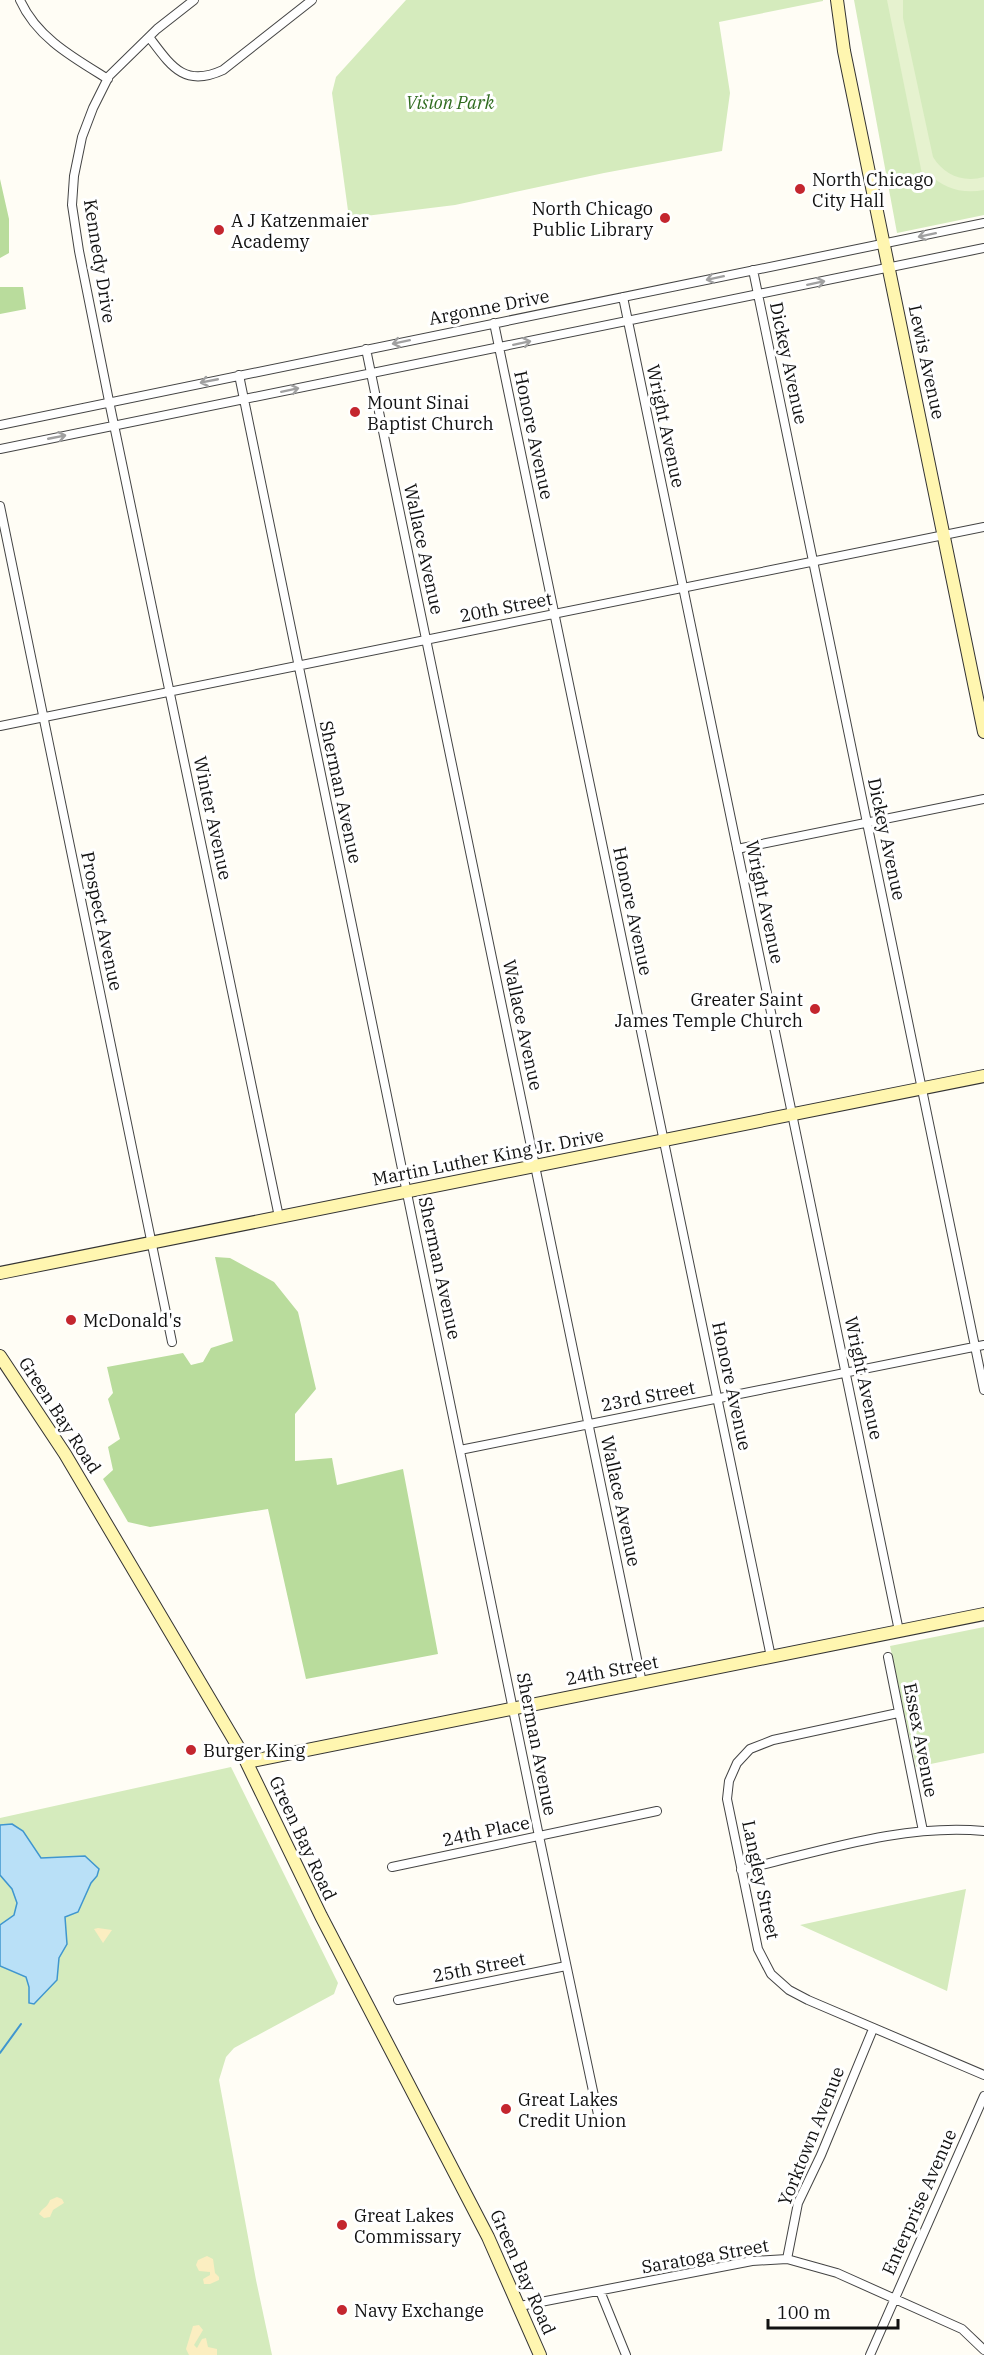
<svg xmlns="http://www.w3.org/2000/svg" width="984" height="2355" font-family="'IBM Plex Serif',serif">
<rect width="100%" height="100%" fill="#fffdf5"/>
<path fill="#d5ebbd" d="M406 0H823V1L719 22 730 93 722 151 604 173 455 205 349 218 332 93 336 77Z
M854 0H984V215L897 233Z
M984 1627V1753L916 1767 890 1646Z
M231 1767 338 1983 334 1994 234 2048 226 2057 219 2080 256 2280 272 2355H0V1818Z
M966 1889 947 1991 800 1925Z"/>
<path fill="#b9dc9c" d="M0 179 9 219V253L0 258Z
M0 287H23L26 309 0 314Z
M215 1257 230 1258 274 1282 298 1312 316 1389 295 1414V1461L332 1458 337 1485 403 1469 438 1654 306 1679 268 1509 150 1527 128 1522 103 1479 113 1470 108 1447 120 1439 108 1399 113 1393 107 1367 183 1353 191 1365 203 1362 211 1348 233 1341Z"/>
<path fill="#fbeec1" d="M98 1928 112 1930 103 1943 94 1929Z
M57 2197 62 2199 64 2203 53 2210 50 2217 44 2218 39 2214C42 2208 48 2207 50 2200Z
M207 2256 213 2259 215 2273 219 2277V2280L210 2284H204L203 2279 210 2275V2272L199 2271 196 2265 198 2260Z
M199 2325 203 2330 194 2345 197 2348 202 2339 206 2338 208 2347 217 2349V2355H189L186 2349 193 2326Z"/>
<path fill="#e6f2cf" d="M887 0H903V18L933 157C944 175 963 183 984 177V190C963 194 943 189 929 173L922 174Z"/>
<path fill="#b9e0f7" stroke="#3f96cf" stroke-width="1.5" d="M12 1824 23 1831 41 1858 85 1856 99 1869 97 1876 91 1883 78 1912 65 1917 67 1944 59 1958 57 1980 34 2004 29 2003V1987L26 1977 0 1966V1925L14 1915 17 1903 12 1889 0 1875V1825Z"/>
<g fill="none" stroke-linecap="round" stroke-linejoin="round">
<path stroke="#3f96cf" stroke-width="2" d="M0 2053 21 2024"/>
<defs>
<path id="street" d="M20 0C37 38 74 58 108 79
M194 0 157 29 109 76 93 108 82 137 74 176 72 205 79 251 109 401 279 1217
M149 37C171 66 184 88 223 70L312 0
M753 270 984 1390
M623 297 899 1631
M494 323 771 1657
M366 349 642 1683
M239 375 539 1836 600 2124
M0 425 984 223
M0 449 984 248
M0 506 172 1342
M0 726 984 527
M737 849 984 799
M460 1450 984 1345
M888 1657 923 1831
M898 1713 773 1740 750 1749 737 1763 729 1781 727 1799 758 1949 771 1974 789 1990 808 2000 984 2075
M392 1867 657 1811
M741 1870C819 1852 904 1823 984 1831
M398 2000 566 1966
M787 2259 798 2203 821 2155 873 2029
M600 2291 626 2355
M520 2306 752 2261 787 2259 837 2273 962 2329 984 2350
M870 2355 984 2096"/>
<path id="secondary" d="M837 0 844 51 984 732
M0 1273 984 1076
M0 1356 65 1454 243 1755 321 1916 488 2237 540 2355
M247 1762 984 1614"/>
</defs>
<use href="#street" stroke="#444" stroke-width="10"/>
<use href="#secondary" stroke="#333" stroke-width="14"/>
<use href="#street" stroke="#fff" stroke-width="8"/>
<use href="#secondary" stroke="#fff6b0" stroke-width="12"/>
</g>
<defs><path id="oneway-shaft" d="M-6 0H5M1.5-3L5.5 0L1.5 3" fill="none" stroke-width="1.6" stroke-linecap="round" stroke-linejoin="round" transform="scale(1.5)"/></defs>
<g stroke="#a0a0a0">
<use href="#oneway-shaft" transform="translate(927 235) rotate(168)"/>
<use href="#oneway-shaft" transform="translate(715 278) rotate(168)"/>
<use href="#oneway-shaft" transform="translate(816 283) rotate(-12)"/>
<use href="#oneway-shaft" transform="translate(401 342) rotate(168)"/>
<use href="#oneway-shaft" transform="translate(522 343) rotate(-12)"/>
<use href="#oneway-shaft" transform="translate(209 381) rotate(169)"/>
<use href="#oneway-shaft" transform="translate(290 390) rotate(-12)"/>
<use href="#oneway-shaft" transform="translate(57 437) rotate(-11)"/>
</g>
<g fill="#c4262e" stroke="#fff" stroke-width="2">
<circle cx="800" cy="189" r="6"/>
<circle cx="665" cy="218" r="6"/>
<circle cx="219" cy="230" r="6"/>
<circle cx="355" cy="412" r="6"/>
<circle cx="815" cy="1009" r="6"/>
<circle cx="71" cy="1320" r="6"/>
<circle cx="191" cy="1750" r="6"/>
<circle cx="506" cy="2109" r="6"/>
<circle cx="342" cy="2225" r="6"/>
<circle cx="342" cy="2310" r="6"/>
</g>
<g text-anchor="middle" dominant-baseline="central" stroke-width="6" stroke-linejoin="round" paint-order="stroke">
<g font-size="18" font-style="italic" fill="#2f6b1f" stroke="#fff">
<text x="450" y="102">Vision Park</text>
</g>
<g font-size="18" fill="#111" stroke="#fff" text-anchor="start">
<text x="812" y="179">North Chicago<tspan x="812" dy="21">City Hall</tspan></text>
<text x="653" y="208" text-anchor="end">North Chicago<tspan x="653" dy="21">Public Library</tspan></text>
<text x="231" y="220">A J Katzenmaier<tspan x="231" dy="21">Academy</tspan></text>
<text x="367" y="402">Mount Sinai<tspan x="367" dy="21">Baptist Church</tspan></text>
<text x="803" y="999" text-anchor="end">Greater Saint<tspan x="803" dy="21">James Temple Church</tspan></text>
<text x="83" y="1320">McDonald's</text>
<text x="203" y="1750">Burger King</text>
<text x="518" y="2099">Great Lakes<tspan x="518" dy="21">Credit Union</tspan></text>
<text x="354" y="2215">Great Lakes<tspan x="354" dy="21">Commissary</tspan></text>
<text x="354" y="2310">Navy Exchange</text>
</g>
<g font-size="18" fill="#111" stroke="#fff">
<text transform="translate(100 261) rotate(81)">Kennedy Drive</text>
<text transform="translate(489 307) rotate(-11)">Argonne Drive</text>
<text transform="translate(927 362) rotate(78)">Lewis Avenue</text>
<text transform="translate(789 363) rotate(78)">Dickey Avenue</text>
<text transform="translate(666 426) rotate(78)">Wright Avenue</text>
<text transform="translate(534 435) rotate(78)">Honore Avenue</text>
<text transform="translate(424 549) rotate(78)">Wallace Avenue</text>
<text transform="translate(506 607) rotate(-11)">20th Street</text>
<text transform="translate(341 792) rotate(78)">Sherman Avenue</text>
<text transform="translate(213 818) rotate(78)">Winter Avenue</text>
<text transform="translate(887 839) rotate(78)">Dickey Avenue</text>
<text transform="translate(765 902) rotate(78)">Wright Avenue</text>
<text transform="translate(633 911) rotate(78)">Honore Avenue</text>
<text transform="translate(102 921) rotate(78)">Prospect Avenue</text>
<text transform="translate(523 1025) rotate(78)">Wallace Avenue</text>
<text transform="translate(488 1157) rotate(-11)">Martin Luther King Jr. Drive</text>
<text transform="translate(440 1268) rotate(78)">Sherman Avenue</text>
<text transform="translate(864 1378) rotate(78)">Wright Avenue</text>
<text transform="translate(732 1386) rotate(78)">Honore Avenue</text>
<text transform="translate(648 1396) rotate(-11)">23rd Street</text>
<text transform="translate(60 1415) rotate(57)">Green Bay Road</text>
<text transform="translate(621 1501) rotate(78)">Wallace Avenue</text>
<text transform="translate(612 1670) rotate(-11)">24th Street</text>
<text transform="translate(921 1740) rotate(79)">Essex Avenue</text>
<text transform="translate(537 1744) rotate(79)">Sherman Avenue</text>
<text transform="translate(486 1831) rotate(-12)">24th Place</text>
<text transform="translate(303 1838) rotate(65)">Green Bay Road</text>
<text transform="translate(761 1880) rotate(78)">Langley Street</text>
<text transform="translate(479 1967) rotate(-11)">25th Street</text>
<text transform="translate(811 2136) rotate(-68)">Yorktown Avenue</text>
<text transform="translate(919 2202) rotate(-66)">Enterprise Avenue</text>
<text transform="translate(705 2256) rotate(-10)">Saratoga Street</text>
<text transform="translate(523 2272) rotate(66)">Green Bay Road</text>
</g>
</g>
<path d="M768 2319v9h130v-9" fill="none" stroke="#111111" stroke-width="3"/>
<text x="777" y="2319" font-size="18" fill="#111111" stroke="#ffffff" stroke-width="4.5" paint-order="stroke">100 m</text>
</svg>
